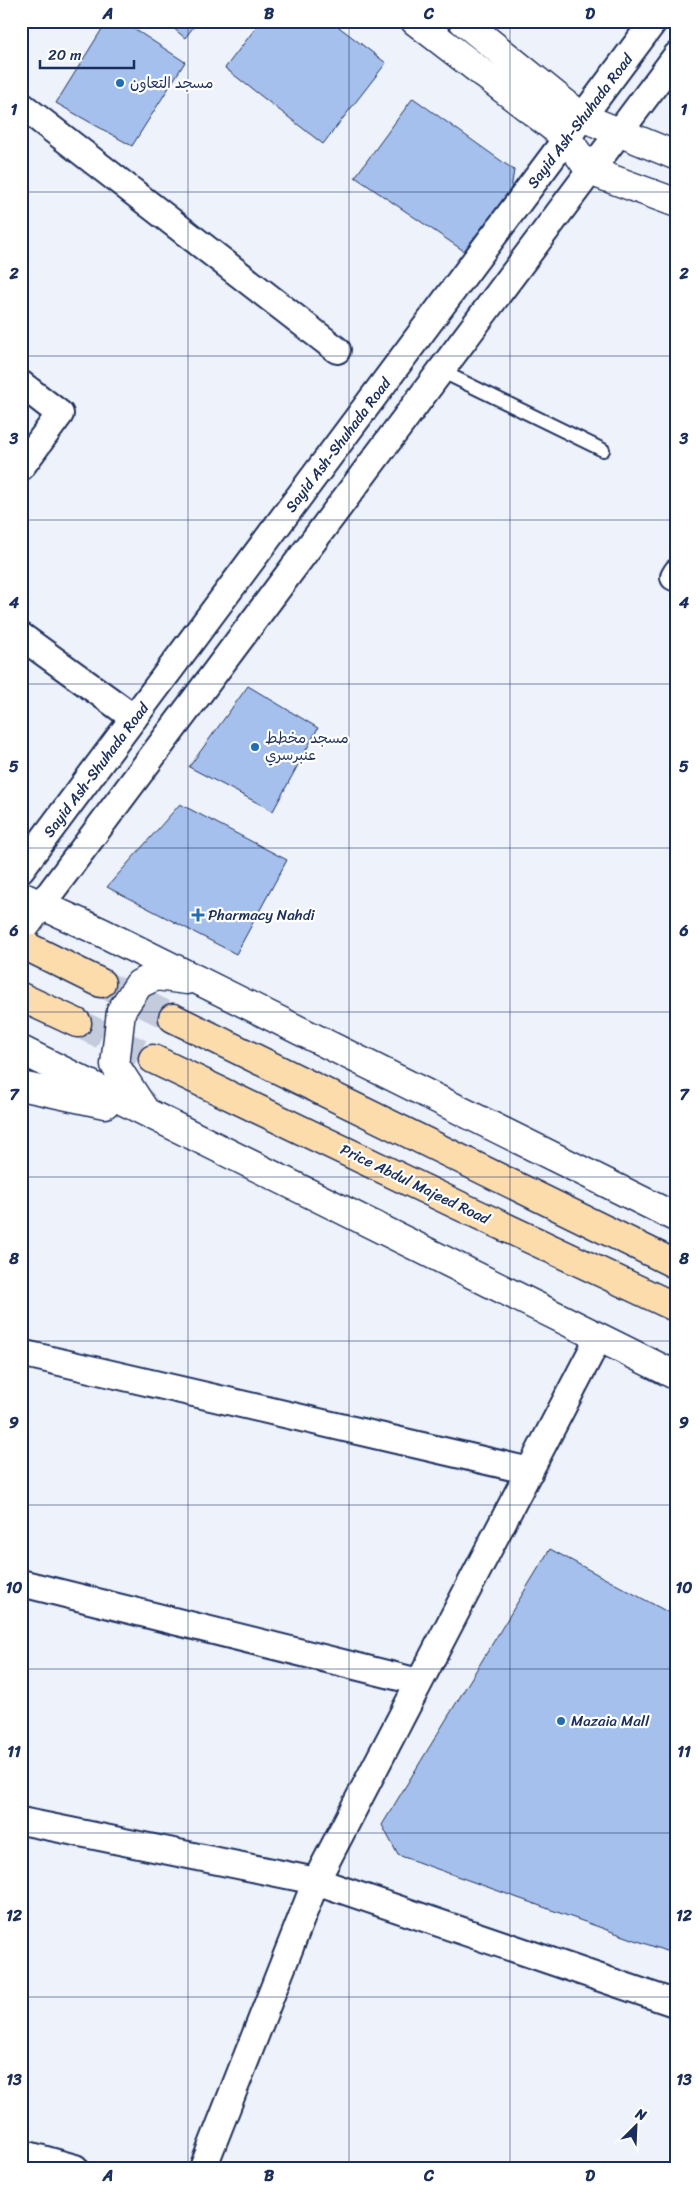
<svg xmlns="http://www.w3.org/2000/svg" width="698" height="2189" font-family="Sriracha,'Playpen Sans Arabic',sans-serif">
<rect width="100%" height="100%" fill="#edf2fb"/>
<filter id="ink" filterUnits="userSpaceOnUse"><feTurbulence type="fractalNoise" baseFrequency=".02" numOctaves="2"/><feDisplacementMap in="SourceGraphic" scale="10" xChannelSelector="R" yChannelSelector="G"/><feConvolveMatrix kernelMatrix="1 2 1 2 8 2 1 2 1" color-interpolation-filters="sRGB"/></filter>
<g filter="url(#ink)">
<path fill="#a5c0ec" stroke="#1b2f5e" d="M107 21H122L185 62 132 146 56 103Z
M165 21H198L185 38Z
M261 21H331L386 63 323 144 225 68Z
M413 98 514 170 511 189 464 251 355 177Z
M248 686 318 728 273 811 189 767Z
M180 804 287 860 236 954 107 887Z
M550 1549 677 1617V1955L398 1855 382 1825Z"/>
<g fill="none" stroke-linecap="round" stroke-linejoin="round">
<path stroke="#c3cbdc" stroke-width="28" stroke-dasharray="28 14" stroke-linecap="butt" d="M101 983 173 1018
M77 1023 153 1059"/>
<defs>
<path id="service" d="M441 371 603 450"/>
<path id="minor" d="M21 105 337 350
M21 384 60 414 21 467
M674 577 677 572
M21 636 134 718
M21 869 654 21
M47 897 677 55
M21 1353 530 1471
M21 1583 419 1682
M21 1821 316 1881 677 2004
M21 2153 75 2168
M203 2168 316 1881 599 1337"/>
<path id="tertiary" d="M415 21 567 138 590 171 677 203
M463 21 582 117 677 156
M21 896 101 932 677 1218
M21 932 47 897
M21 1050 677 1376
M21 1086 105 1104
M145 1111 115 1065 121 1011 139 984 156 976 187 980"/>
<path id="primary" d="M30 948 101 983
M21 997 77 1023
M173 1018 677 1265
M153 1059 460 1206 677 1308"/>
</defs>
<use href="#service" stroke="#1b2f5e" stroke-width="16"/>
<use href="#minor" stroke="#1b2f5e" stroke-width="30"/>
<use href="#tertiary" stroke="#1b2f5e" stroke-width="31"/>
<use href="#primary" stroke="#1b2f5e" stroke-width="31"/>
<use href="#service" stroke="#fff" stroke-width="12"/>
<use href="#minor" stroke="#fff" stroke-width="26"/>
<use href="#tertiary" stroke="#fff" stroke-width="28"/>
<use href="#primary" stroke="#fddcac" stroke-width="28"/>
</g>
</g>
<path fill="none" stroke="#1b2f5e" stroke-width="1" stroke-opacity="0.55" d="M188 21V2168M349 21V2168M510 21V2168M21 192H677M21 356H677M21 520H677M21 684H677M21 848H677M21 1012H677M21 1177H677M21 1341H677M21 1505H677M21 1669H677M21 1833H677M21 1997H677"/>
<g fill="#1f6fb2" stroke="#fff" stroke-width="2">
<circle cx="120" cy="83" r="5"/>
<circle cx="255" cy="747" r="5"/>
<path d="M195.5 907.5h5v5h5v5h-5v5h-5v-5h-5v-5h5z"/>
<circle cx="561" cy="1721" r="5"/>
</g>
<g text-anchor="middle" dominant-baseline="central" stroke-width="4.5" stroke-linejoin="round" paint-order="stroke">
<g font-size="15" fill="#1b2f5e" stroke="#fff" text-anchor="start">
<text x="130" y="83">مسجد التعاون</text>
<text x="265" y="738">مسجد مخطط<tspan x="265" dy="17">عنبرسري</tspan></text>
<text x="208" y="915">Pharmacy Nahdi</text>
<text x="571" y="1721">Mazaia Mall</text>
</g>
<g font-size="15" fill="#1b2f5e" stroke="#fff">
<text transform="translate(580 121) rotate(-53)">Sayid Ash-Shuhada Road</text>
<text transform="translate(338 445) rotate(-53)">Sayid Ash-Shuhada Road</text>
<text transform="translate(96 770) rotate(-53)">Sayid Ash-Shuhada Road</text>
<text transform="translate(415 1184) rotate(26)">Price Abdul Majeed Road</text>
</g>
</g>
<rect width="698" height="2189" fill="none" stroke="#fff" stroke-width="55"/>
<g transform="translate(636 2126) rotate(24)" stroke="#ffffff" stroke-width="4" paint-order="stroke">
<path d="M0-4L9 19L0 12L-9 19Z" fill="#1b2f5e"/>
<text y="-8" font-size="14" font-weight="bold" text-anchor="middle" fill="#1b2f5e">N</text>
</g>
<path d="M40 60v8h94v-8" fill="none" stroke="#1b2f5e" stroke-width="2.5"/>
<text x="48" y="60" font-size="15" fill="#1b2f5e" stroke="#ffffff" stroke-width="4" paint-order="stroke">20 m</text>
<rect x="28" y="28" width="642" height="2134" fill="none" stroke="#1b2f5e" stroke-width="2"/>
<g font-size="16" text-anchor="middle" font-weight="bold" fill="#1b2f5e">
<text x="108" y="19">A</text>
<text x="269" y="19">B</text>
<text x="429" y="19">C</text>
<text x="590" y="19">D</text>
<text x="14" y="115">1</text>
<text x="684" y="115">1</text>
<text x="14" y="279">2</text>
<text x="684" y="279">2</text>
<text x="14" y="444">3</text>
<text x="684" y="444">3</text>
<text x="14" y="608">4</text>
<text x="684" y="608">4</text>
<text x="14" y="772">5</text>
<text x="684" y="772">5</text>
<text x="14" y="936">6</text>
<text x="684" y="936">6</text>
<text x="14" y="1100">7</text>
<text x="684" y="1100">7</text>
<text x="14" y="1264">8</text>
<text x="684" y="1264">8</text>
<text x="14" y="1428">9</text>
<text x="684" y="1428">9</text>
<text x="14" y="1593">10</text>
<text x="684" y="1593">10</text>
<text x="14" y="1757">11</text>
<text x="684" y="1757">11</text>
<text x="14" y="1921">12</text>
<text x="684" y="1921">12</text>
<text x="14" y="2085">13</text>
<text x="684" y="2085">13</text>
<text x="108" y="2181">A</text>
<text x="269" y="2181">B</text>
<text x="429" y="2181">C</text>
<text x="590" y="2181">D</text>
</g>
</svg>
